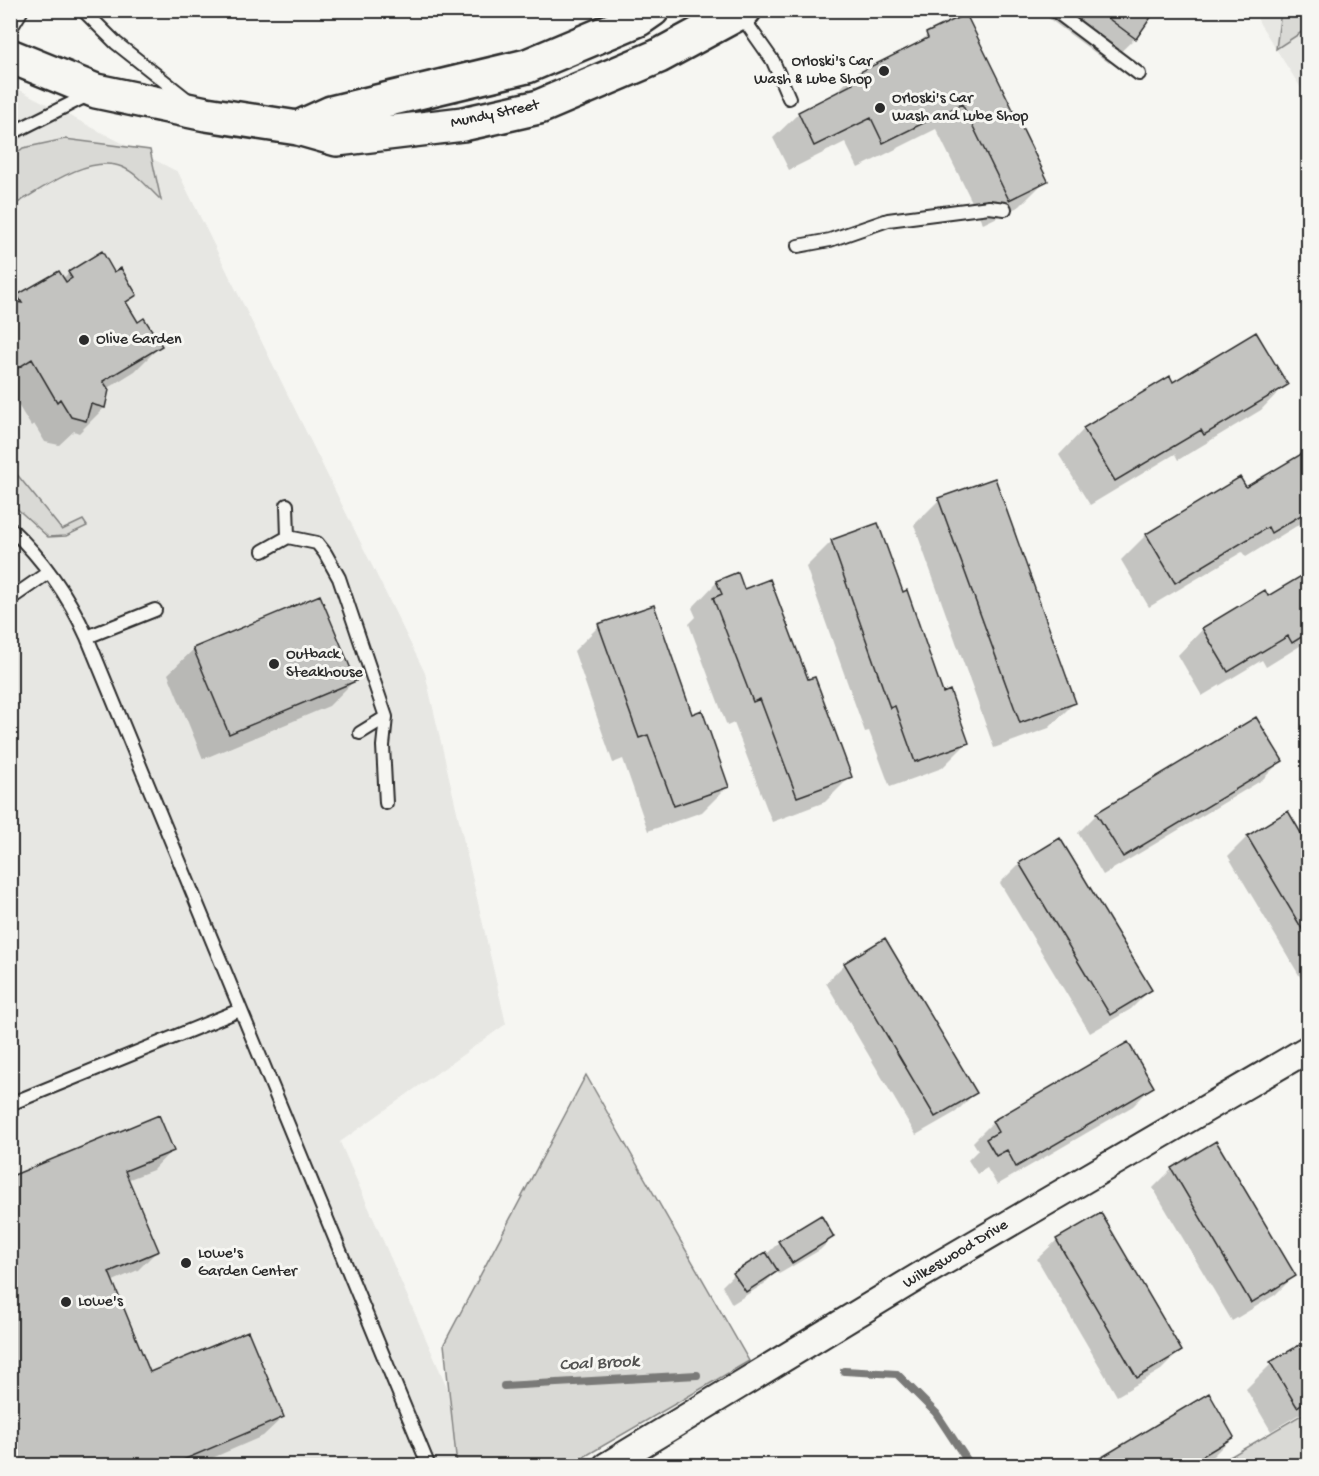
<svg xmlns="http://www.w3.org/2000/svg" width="1319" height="1476" font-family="'Gochi Hand',sans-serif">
<rect width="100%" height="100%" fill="#f6f6f2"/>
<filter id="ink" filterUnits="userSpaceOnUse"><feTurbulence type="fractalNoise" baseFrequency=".0167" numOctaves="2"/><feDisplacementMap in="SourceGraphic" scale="12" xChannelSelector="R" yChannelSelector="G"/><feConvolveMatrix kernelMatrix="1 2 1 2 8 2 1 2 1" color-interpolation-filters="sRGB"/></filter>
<g filter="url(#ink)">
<path fill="#e7e7e3" d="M1254 11H1308V99L1260 24Z
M10 85 178 172 425 673 506 1024 340 1142 481 1465H11Z"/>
<path fill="#d9d9d5" stroke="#828280" stroke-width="1.5" d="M1281 11H1308V28L1276 49Z
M65 139 150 150 161 200C149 189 137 173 122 167 88 153 39 191 11 207V158L23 148Z
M11 467 62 530 83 520 87 526 66 536 48 537 11 503Z
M586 1075 749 1361 570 1465H457L444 1344Z
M1308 1411V1465H1216Z"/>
<path fill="#0003" d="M1053 10H1154L1135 38 1109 63 1048 18Z
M927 35 1046 180 1020 206 983 224 936 129 858 168 845 142 789 170 773 138 799 113 832 96 851 78 915 47Z
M58 273 62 279 69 273 113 274 135 294 125 304 137 324 160 346 135 371 106 389 104 408 79 433 74 431 59 445 45 442 34 424 31 426 10 392V302Z
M1173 384H1286L1261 410 1178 460 1175 454 1090 505 1059 455 1084 429Z
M1308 452V519L1246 557 1242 552 1149 607 1121 560 1146 535 1246 489Z
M939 500 1074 703 1049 728 994 748 914 525Z
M832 541 902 594 942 695 967 743 942 768 890 787 869 731 865 732 806 567Z
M1308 573V641L1266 667 1262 660 1202 696 1178 655 1203 629 1268 598Z
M717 582 743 591 807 681 851 776 825 802 772 822 734 723 727 726 689 624 696 617 692 608Z
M599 626 728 786 702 812 648 831 623 759 613 763 574 651Z
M194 649 354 681 329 706 203 759 168 674Z
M1281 761 1262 780 1103 875 1078 833 1097 814Z
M1287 813 1308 848V990L1228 856 1247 837Z
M1060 840 1150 990 1131 1009 1090 1033 1000 883 1019 864Z
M845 964 975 1093 956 1112 916 1135 826 983Z
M1128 1044 1152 1087 1133 1106 997 1185 987 1168 977 1174 968 1160 978 1150 973 1142 993 1122Z
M172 1150 153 1170 127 1180 157 1251 138 1270 111 1282 150 1374 283 1417 263 1436 194 1466H10L13 1177Z
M1172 1169 1294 1276 1275 1295 1232 1321 1153 1188Z
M1101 1215 1180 1351 1161 1370 1117 1396 1037 1259 1057 1240Z
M833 1237 820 1250 779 1274 777 1271 764 1284 732 1304 722 1286 734 1274 766 1255 779 1242Z
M1308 1341V1409L1271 1431 1246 1389 1271 1364Z
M1232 1437 1213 1456 1197 1466H1090Z"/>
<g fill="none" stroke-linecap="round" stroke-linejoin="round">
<path stroke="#7a7a78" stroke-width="8" d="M844 1371 897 1374 936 1413 971 1466
M504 1386 697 1375"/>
</g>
<path fill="#c3c3c0" stroke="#2b2b2b" stroke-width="1.5" d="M1097 10H1156L1136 39Z
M966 14 1048 181 1009 200 962 104 883 143 871 118 814 146 798 112 853 84 850 77 928 38 926 33Z
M102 251 114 272 121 268 137 295 126 302 138 322 144 318 162 346 103 381 109 390 105 408 91 404 86 421 71 417 60 399 57 402 32 359 18 368 10 357V334L14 331 10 325V301L22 303 17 295 59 271 66 282 72 278 68 272Z
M1256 332 1288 385 1204 435 1201 430 1115 481 1083 428 1170 376 1173 382Z
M1308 450V511L1271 533 1268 527 1175 583 1146 534 1240 477 1246 487Z
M995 478 1076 703 1020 723 938 498Z
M878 523 903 592 907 590 943 693 950 690 969 743 915 762 895 706 890 708 831 540Z
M738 572 744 589 770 579 808 679 815 677 852 777 797 797 760 699 753 702 713 598 722 594 716 581Z
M1308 572V633L1292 643 1288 636 1228 672 1202 628 1265 590 1268 596Z
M320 595 356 681 229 734 193 648Z
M654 605 692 714 702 710 729 787 674 806 648 735 639 738 598 624Z
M1256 717 1283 761 1123 857 1096 813Z
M1288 811 1308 845V939L1247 836Z
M1060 838 1152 990 1110 1015 1019 863Z
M885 938 977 1093 935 1117 844 963Z
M1128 1042 1154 1087 1016 1167 1007 1150 996 1156 986 1139 998 1132 992 1121Z
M159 1115 174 1151 125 1171 159 1251 109 1272 150 1372 248 1331 284 1417 169 1466H10V1167L14 1175Z
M1216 1141 1296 1276 1251 1303 1171 1168Z
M1101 1213 1182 1351 1137 1378 1056 1239Z
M821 1215 834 1237 792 1263 778 1241Z
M766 1252 778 1271 746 1292 733 1273Z
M1308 1340V1400L1297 1407 1270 1362Z
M1209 1393 1234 1437 1186 1466H1087Z"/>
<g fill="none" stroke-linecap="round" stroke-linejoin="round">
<defs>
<path id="service" d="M83 10 116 43 188 100
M1054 10 1139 74
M740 14 773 61 789 98
M10 30 22 10
M10 134 90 94
M798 246 830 240 888 220 989 207 1005 209
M10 528C43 559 69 597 87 637L428 1464 424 1466
M288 537 317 543 325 553 339 578 386 717 383 746 386 803
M263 551 288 537 287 505
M10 599 49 572
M87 637 155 610
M360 733 386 717
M10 1104 240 1010"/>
<path id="minor" d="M606 1466 921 1275 1308 1049"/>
<path id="secondary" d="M10 56 96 91 206 114 298 128 337 139 463 124 539 107 659 56 744 10
M298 128 331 113 527 66 639 19 652 10"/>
</defs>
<use href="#service" stroke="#2b2b2b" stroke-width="16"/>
<use href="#minor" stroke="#2b2b2b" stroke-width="30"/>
<use href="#secondary" stroke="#2b2b2b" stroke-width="38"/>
<use href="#service" stroke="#f6f6f2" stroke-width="12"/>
<use href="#minor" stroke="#f6f6f2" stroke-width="26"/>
<use href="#secondary" stroke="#f6f6f2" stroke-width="33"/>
</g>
</g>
<g fill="#2b2b2b" stroke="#f6f6f2" stroke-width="2">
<circle cx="884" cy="71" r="6"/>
<circle cx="880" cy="108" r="6"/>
<circle cx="84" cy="340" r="6"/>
<circle cx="274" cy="664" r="6"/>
<circle cx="186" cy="1263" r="6"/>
<circle cx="66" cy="1302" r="6"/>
</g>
<g text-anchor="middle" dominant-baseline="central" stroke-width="6" stroke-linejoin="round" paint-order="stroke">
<g font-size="16" fill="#2b2b2b" stroke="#f6f6f2" text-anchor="start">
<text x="872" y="62" text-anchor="end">Orloski's Car<tspan x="872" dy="18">Wash &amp; Lube Shop</tspan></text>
<text x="892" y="99">Orloski's Car<tspan x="892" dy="18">Wash and Lube Shop</tspan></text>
<text x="96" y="340">Olive Garden</text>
<text x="286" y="655">Outback<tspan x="286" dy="18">Steakhouse</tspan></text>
<text x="198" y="1254">Lowe's<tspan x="198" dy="18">Garden Center</tspan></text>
<text x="78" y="1302">Lowe's</text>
</g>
<g font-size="16" fill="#2b2b2b" stroke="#f6f6f2">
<text transform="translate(495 115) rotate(-12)">Mundy Street</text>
<text transform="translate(956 1255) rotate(-31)">Wilkeswood Drive</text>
</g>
<g font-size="18" font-style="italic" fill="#525251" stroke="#f6f6f2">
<text transform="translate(599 1364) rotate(-3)">Coal Brook</text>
</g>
</g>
<rect width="1319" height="1476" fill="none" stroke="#f6f6f2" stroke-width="36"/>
<rect x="18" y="18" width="1283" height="1440" fill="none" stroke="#2b2b2b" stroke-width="2" filter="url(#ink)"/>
</svg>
